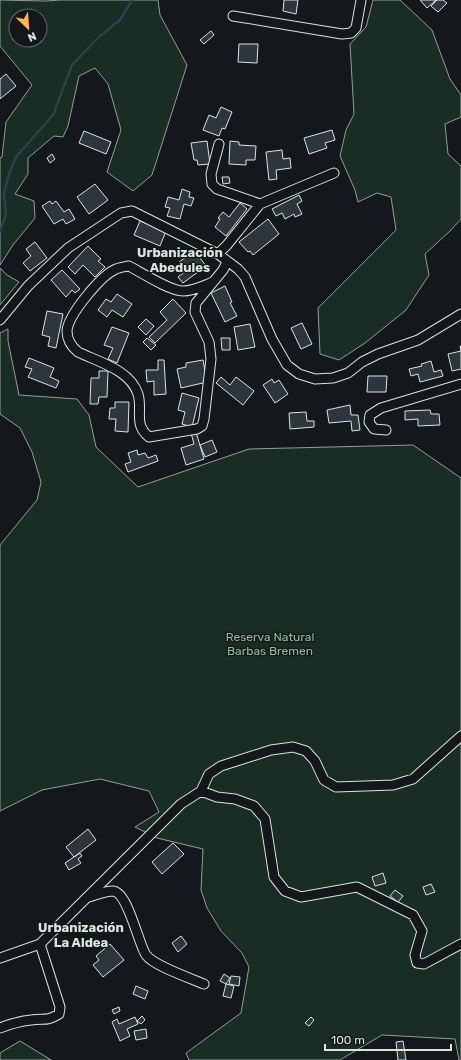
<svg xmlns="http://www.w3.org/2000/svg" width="461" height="1060" font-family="Rubik,sans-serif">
<rect width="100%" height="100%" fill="#14181c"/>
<path fill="#1a2d24" stroke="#939e99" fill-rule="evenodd" d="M0 0 46 1 60 0H158L160 15 187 65 152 175 133 191 107 172 121 130 108 84 95 68 79 76 68 126 63 137 54 136 28 158V174L15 194 34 201 35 218 13 245 0 265V158L2 157 6 122 32 85 0 46ZM16 16H40V40H16Z
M373 0H400L432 30 450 79 461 95V117L445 124 448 154 461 166V219L450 231 425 254 429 275 406 310 365 343 339 360 320 354 318 308 396 230 391 197 377 193 358 202 355 190 340 156 346 130 354 114 350 44 366 27Z
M0 268 7 275 19 282 0 305Z
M8 329V341L19 395 77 399 89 415 96 447 138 487 249 449 413 445 461 478V1060H459L455 1039 382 1035 340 1060H189L186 1053 241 1013 249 967 242 953 221 931 207 908 201 890 203 849 157 838 135 827 159 812 149 791 100 779 42 790 0 811V545L37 500 41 482 32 452 20 428 0 414V333Z
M20 1041 51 1060H0V1053Z"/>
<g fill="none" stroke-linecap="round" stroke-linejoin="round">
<path stroke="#2f3f4d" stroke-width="2.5" d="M0 231 6 215 4 193 9 174 16 157 53 115 72 65 99 37 120 20 132 0"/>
</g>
<path fill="#2c363c" stroke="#d8e6dc" d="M284 0H298L296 14 283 11Z
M420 0H436L427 8Z
M437 0H443L447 3 438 12 431 6Z
M211 31 214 35 204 44 200 40Z
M239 44H258L257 63 238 62Z
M6 74 16 86 0 99V79Z
M221 107 232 112 225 129 222 128 219 136 203 130 209 115 216 118Z
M332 130 335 140 325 143 327 148 309 154 304 138Z
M84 131 111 142 106 154 79 143Z
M207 141 210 164 198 165 197 160H194L191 143Z
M230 141 239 142V145L256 146 255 160H246V165L229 164Z
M282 150 283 159 290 158 291 168 276 170 277 179 269 180 266 152Z
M52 154 55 159 50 163 47 158Z
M222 177H229L230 183 223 184Z
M95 184 108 200 89 214 77 197Z
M182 189 190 192 189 197 194 198 191 206 184 204 180 219 167 216 170 208 165 207 168 197 179 200Z
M299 195 302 201 297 204 302 214 295 217 294 214 285 219 282 213 276 216 272 209Z
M50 201 52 204 56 201 64 212 69 209 75 219 66 224 63 219 54 224 42 206Z
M240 203 247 209 226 236 215 227 220 219 218 218 223 212 229 217Z
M268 219 279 234 253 255 250 251 248 252 239 242Z
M140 221 166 231 160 246 134 235Z
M35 242 47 258 30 271 23 263 31 256 26 249Z
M88 246 101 259 98 261 105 267 95 277 83 265 75 274 68 267Z
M197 254 206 266 183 283 178 277 186 271 179 262 189 255 191 258Z
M62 270 80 289 75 293 72 290 66 297 51 280Z
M225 286 232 302 230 303 237 316 225 322 211 293Z
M117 294 132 304 123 317 112 310 107 317 98 310 106 299 111 302Z
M173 299 186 313 155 343 149 337 167 320 160 312Z
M47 311 63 314 56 348 48 346 50 337 42 335Z
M146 319 154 326 146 335 138 327Z
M302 323 312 344 301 349 291 328Z
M250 324 255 347 238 350 234 327Z
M112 327 129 333 117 363 108 359 113 348 104 345Z
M147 338 156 345 151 350 143 342Z
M221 338H230V350H222Z
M460 346H461V369L452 371 448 354 461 351Z
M29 358 54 368 50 377 59 381 56 388 28 377 32 369 25 367Z
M158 360H164L166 394 154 395V381L147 382 146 370H158Z
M203 360 207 382 181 388 177 369 186 367V363Z
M431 361 434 372 441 370 443 376 420 382 418 374 411 376 409 369 422 366 421 364Z
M99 371H108L107 397H99L98 404H90L91 378H99Z
M368 376H387L386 392H367Z
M221 377 230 385 236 377 254 391 243 405 216 383Z
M272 379 274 383 279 380 288 394 275 403 263 385Z
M182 393 199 398 192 427 182 424 185 412 178 410Z
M115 402H129L128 432 115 431 116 419H109L110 408H115Z
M350 405 351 415H358L360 430 352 431 351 421 329 423 327 410Z
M430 410 431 414H439L440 425 418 426V419L405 420V411Z
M306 412 307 421H314V427L290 429 289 413Z
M196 432 204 459 186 465 181 448 194 444 191 433Z
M212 440 217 452 205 457 200 445Z
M137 450 138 455 145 453 148 458 156 455 158 461 128 472 125 464 131 462 128 453Z
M88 829 96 840 74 857 66 847Z
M173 843 184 854 162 874 152 862Z
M80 853 82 856 78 859 81 863 69 870 65 863Z
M383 873 386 883 375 886 372 877Z
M431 884 435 892 426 895 423 887Z
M395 890 403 896 398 902 390 896Z
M181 936 187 944 178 952 172 943Z
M110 944 124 960 103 977 93 965 99 960 96 956Z
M224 974 230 978 226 984 220 981Z
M231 976 240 977 239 986 229 984Z
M226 984 234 986 231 998 223 996Z
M136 986 148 991 145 999 133 994Z
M119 1007 120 1011 114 1014 112 1010Z
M142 1016 145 1020 141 1024 137 1021Z
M135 1017 138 1024 127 1029 130 1036 120 1041 112 1022 117 1019 119 1024Z
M311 1017 314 1020 309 1026 305 1023Z
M146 1029 147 1038 136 1040 134 1031Z
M403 1041 406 1060H398L396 1042Z"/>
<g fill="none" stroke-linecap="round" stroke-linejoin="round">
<defs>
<path id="minor" d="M233 16 342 34 351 33 356 28 361 0
M219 144 211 174 212 184 217 189 260 204
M218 254 227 245 260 204 334 173
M213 282C203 286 193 291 183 291 170 291 142 273 129 266 124 267 119 267 114 270 100 277 68 315 67 331 67 340 72 347 78 352 99 362 130 370 138 394 143 411 133 424 149 437L197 429 202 426 204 419 211 359 209 342 195 312 196 303 223 270 227 262
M0 320 28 286 68 248 121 213 132 211 218 254 238 269 245 277 272 339 287 365 299 374 315 379 333 378 348 373 362 362 378 354 418 340 461 314
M386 430 374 429 369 422 370 415 381 408 461 384
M201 791 217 797 235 799 254 806 265 819 274 877 285 891 301 897 357 887 413 915 422 931 415 955 417 963 424 964 461 944
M89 897C96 895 105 891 113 891 128 892 138 943 146 955 154 966 190 978 204 984
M0 958 40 944 181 804 201 791 209 774 221 766 271 750 293 747 306 751 315 761 324 780 336 787 393 785 413 779 461 736
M0 1028C10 1024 21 1021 31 1020 45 1018 46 1022 59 1014L60 1007 40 944"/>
</defs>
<use href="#minor" stroke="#d8e6dc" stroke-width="11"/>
<use href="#minor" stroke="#14181c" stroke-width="9"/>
</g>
<g text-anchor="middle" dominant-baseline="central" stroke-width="3" stroke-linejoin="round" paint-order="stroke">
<g font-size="12" fill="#8ac095" stroke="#14181c">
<text x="270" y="637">Reserva Natural<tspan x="270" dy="14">Barbas Bremen</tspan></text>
</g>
<g font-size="13" font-weight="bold" fill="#d8e6dc" stroke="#14181c">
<text x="180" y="252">Urbanización<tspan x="180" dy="15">Abedules</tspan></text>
<text x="81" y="927">Urbanización<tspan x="81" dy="15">La Aldea</tspan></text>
</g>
</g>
<g transform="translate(28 28) rotate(155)"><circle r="19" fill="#14181c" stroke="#626a69"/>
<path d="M0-3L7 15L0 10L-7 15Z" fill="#ffb74d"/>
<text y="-6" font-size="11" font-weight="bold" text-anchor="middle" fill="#d8e6dc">N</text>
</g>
<path d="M325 1044v6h126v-6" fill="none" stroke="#d8e6dc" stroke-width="2"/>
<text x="331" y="1044" font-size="12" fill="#d8e6dc" stroke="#14181c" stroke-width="3" paint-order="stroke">100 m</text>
</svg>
